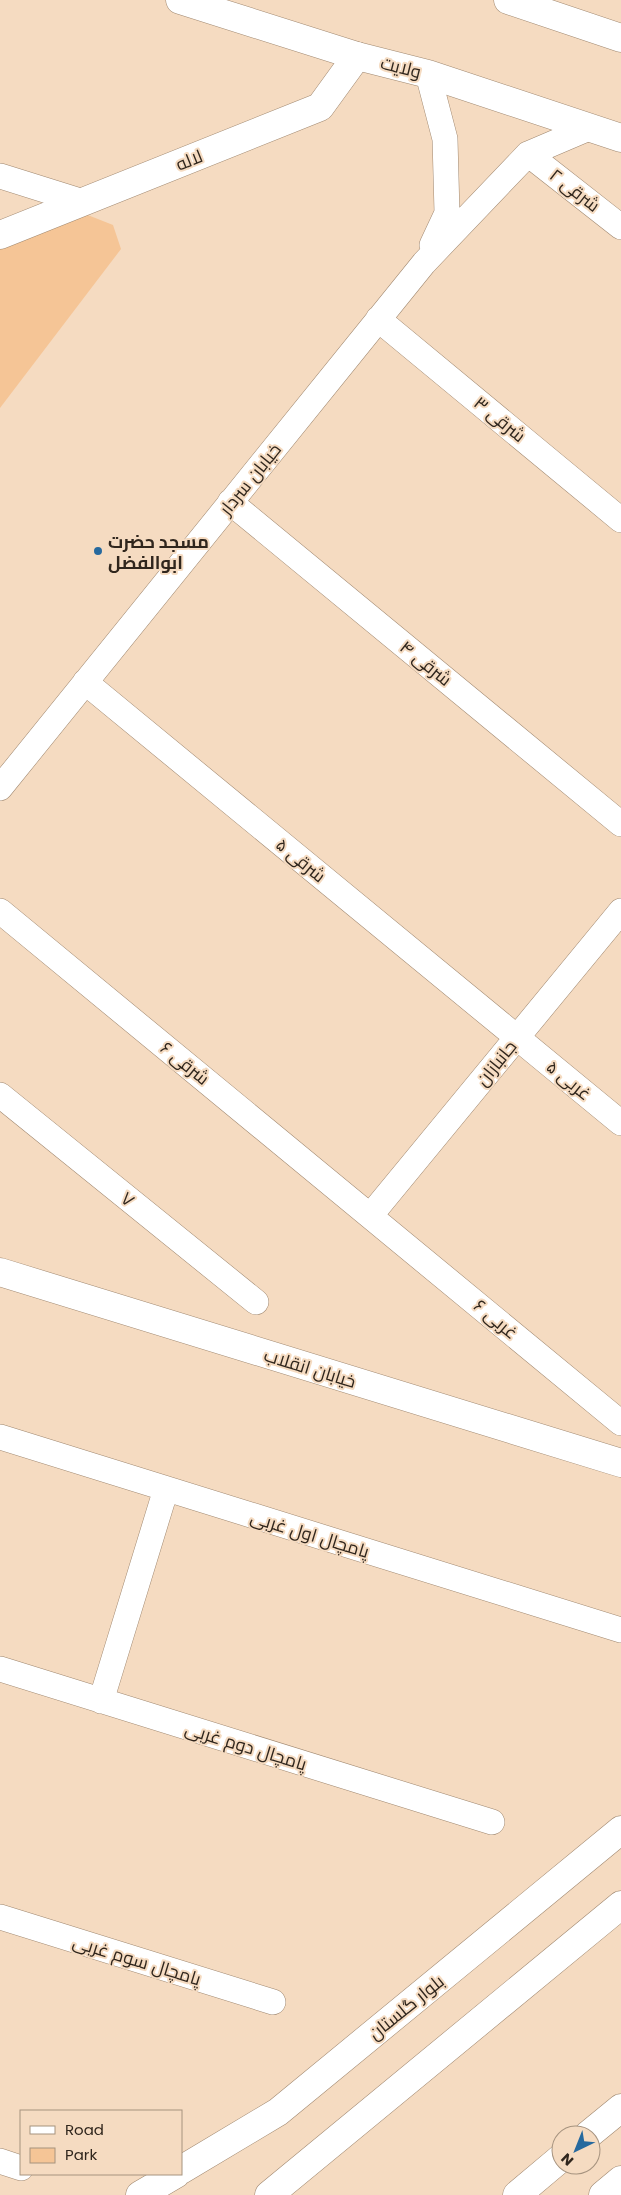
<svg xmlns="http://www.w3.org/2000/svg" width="621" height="2195" font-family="Poppins,Cairo,sans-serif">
<rect width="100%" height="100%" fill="#f5dbc1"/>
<path fill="#f5c596" d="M70 208 113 225 121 249 0 408V237Z"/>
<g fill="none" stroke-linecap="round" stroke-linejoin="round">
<defs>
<path id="street" d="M428 74 445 139 447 213 432 245
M528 154 621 227
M0 176 83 202
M378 319 621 520
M230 502 621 824
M85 682 621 1123
M0 788 424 263 528 154 589 128
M0 911 621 1423
M0 1095 256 1302
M370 1216 621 911
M0 1437 621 1630
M0 1669 492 1822
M101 1701 166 1489
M0 1917 273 2002
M0 2161 21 2168"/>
<path id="secondary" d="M0 235 320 107 357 56
M0 1272 621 1463
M181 2170 278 2112 621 1830
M140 2195 176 2174
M269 2195 621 1905"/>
<path id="primary" d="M180 0 357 56 428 74 621 138
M508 0 621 38"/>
<path id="highway" d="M588 2135 621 2108
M517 2195 561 2158
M603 2195 621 2180"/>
</defs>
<use href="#street" stroke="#a08870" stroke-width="26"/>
<use href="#secondary" stroke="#a08870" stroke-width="29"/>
<use href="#primary" stroke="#a08870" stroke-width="29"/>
<use href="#highway" stroke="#a08870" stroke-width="29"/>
<use href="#street" stroke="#fff" stroke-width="25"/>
<use href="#secondary" stroke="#fff" stroke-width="28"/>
<use href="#primary" stroke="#fff" stroke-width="28"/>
<use href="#highway" stroke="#fff" stroke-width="28"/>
</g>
<circle fill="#26699e" stroke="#f5dbc1" stroke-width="2" cx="98" cy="551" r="5"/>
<g text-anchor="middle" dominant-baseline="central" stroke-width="4" stroke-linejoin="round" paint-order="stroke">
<g font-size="18" fill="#30261d" stroke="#f5dbc1">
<text transform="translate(401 67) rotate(14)">ولایت</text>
<text transform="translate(189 160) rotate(-22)">لاله</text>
<text transform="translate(575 190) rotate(38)">۲ شرقی</text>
<text transform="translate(500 419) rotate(39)">۳ شرقی</text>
<text transform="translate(250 479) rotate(-51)">خیابان سردار</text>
<text transform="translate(426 663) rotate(39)">۴ شرقی</text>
<text transform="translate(301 860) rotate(39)">۵ شرقی</text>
<text transform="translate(185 1063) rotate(39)">۶ شرقی</text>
<text transform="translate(496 1063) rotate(-51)">جانبازان</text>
<text transform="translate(569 1080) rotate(39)">۵ غربی</text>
<text transform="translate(128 1199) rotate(39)">۷</text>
<text transform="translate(496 1319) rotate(40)">۶ غربی</text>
<text transform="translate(310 1368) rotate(17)">خیابان انقلاب</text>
<text transform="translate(310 1534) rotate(17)">پامچال اول غربی</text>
<text transform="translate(246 1746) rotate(17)">پامچال دوم غربی</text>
<text transform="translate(137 1960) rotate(17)">پامچال سوم غربی</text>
<text transform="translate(406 2007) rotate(-39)">بلوار گلستان</text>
</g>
<g font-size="18" font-weight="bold" fill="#30261d" stroke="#f5dbc1" text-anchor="start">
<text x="108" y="541">مسجد حضرت<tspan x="108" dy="21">ابوالفضل</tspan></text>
</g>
</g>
<rect x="20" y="2110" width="162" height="65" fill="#f5dbc1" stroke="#a6937f"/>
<rect x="30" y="2126" width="25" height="8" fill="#ffffff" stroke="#a6937f"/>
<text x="65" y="2135" font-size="15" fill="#30261d">Road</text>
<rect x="30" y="2148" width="25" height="15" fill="#f5c596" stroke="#a6937f"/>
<text x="65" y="2160" font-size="15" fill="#30261d">Park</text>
<g transform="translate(576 2150) rotate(223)"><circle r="24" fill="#f5dbc1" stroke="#a6937f"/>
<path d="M0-4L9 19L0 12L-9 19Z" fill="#26699e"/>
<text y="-8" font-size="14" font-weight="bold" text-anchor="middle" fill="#30261d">N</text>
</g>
</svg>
